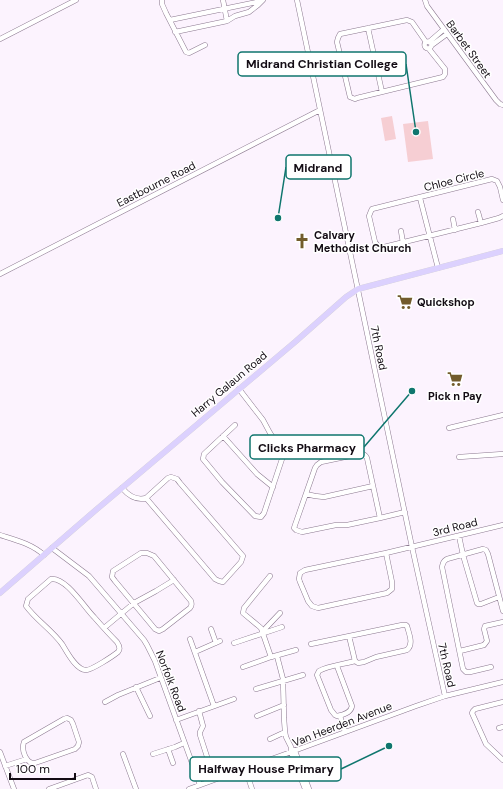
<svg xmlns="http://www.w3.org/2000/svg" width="503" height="789" font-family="'DM Sans',sans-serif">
<rect width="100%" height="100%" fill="#fcf3fe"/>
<path fill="#f6ced3" d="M392 116 396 139 385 141 381 118Z
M428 121 433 159 408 162 403 124Z"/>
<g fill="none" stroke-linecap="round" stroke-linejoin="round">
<defs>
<path id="minor" d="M162 0V4L166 13 186 52 189 53 205 45
M223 0 227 21
M297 0 412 547 445 696
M425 0 427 6 496 100 500 104 503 105
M170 20 262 1
M368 28 382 92
M175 32 227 21 235 16 249 12 258 5 263 0
M0 39 76 0
M424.5 45a3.5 3.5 0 1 1 7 0a3.5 3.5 0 1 1-7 0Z
M426 42 412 22 407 20 340 34 338 38 337 42 350 97 355 99 357 98 443 77 445 74V69L429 49
M429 42 444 29
M432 45 447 34
M420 198 438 268
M503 200 500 187 497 181 492 179 372 209 371 211 369 216 375 242 378 246 384 247 481 223 499 218 503 216
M478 212 481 223
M453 219 455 230
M401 231 403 243
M0 274 320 110
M235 425 204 454 203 459 222 482 255 516 261 517 264 513 283 456V453L270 433 263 420 239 389
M449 428 503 415
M223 436 257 474 273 487
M359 454C363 453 365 454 367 458L380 518 347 525H336L302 532 296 530 294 528 295 525 315 468 317 465 321 462Z
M459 457 503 454
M171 477 177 479 180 483 243 556 241 562 223 582 219 581 215 579 146 498 168 478Z
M122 488C128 495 136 501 146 498
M306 494 315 496 324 497 373 486
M380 518 405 512
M0 535C16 540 32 544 44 555
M459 536 463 555 477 603 478 604H481L499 597
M52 548 89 576 144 640 147 645 155 661 200 785
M141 553H147L154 556 191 601C192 604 192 606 190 608L163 629 159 631 155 629 115 581 112 577 113 571Z
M386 553 392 582V589L387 593 318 608 312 606 308 601 300 582 299 579 300 573 305 570 386 553 503 525
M270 576 244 608 243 613 261 628 271 657
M51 579C66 577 84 607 94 617 101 625 109 634 117 642 119 645 121 649 118 652 113 656 92 670 86 670 76 670 67 652 62 644 51 629 36 620 26 606L28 599Z
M104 628 134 603 156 591 174 580
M211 629 216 643
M262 632 280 613
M349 636 355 661
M190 639 214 706
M234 643 282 627
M311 644 402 625H406L407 626C409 634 414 644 407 650L376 657 364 662 358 663 355 661C345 664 327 666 319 671L317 675 331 710 335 715 337 716C343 715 351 713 352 706L337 666
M460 651 484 645 487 641 484 629 485 626 503 622
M195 652 220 641
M277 656 283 679 284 718 285 732 286 737 291 747V752L305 789
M243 667 271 657 296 650
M491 667 470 672H466L463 669 442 567C443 563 443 561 447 559L483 549 486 550 488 554 503 611
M136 687 150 716
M256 689 303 675
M105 702 118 695 160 678
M503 702 475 709 473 711 472 713 486 744 503 760
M199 711 203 726 200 732V735L211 769
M257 716 284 705
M340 716 345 732
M67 718 71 720 73 724 79 742 78 746 75 749 35 763C26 764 21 750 24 742L64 719Z
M176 720 234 699
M499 728 503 727
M270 739 285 732
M168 749 173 763
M294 750 295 751 309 789
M0 752 14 789
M123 754 136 789
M153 754 175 747 184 743
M5 766 27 759
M249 780 252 789
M49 789 88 775 92 777 96 789
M189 789 291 752 416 706 445 696 503 682"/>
<path id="major" d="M0 593 97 509 295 342 346 297 358 289 503 251"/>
</defs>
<use href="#minor" stroke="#8c7990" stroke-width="5.5"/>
<use href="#major" stroke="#d5d3d5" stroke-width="6"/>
<use href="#minor" stroke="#fff" stroke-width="4.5"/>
<use href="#major" stroke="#dcd1fe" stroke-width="5.5"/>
</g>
<defs>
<symbol id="church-bare" viewBox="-9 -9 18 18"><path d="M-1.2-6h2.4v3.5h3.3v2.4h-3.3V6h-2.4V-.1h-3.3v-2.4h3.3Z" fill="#725c2c" stroke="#fff" stroke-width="2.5" paint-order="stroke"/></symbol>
<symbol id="supermarket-bare" viewBox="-9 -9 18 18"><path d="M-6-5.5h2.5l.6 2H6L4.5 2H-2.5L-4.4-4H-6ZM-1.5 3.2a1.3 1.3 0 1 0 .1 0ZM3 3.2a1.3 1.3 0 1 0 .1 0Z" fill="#725c2c" stroke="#fff" stroke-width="2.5" paint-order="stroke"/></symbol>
</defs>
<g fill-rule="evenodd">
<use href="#church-bare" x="291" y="230" width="22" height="22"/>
<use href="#supermarket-bare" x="394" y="291" width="22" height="22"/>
<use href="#supermarket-bare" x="444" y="368" width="22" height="22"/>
</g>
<g text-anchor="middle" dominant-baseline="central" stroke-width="3" stroke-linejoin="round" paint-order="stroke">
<g font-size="11" fill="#130c14" stroke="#fff">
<text transform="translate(469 49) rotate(54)">Barbet Street</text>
<text transform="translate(454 180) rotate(-14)">Chloe Circle</text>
<text transform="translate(156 184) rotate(-27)">Eastbourne Road</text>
<text transform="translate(379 348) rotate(78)">7th Road</text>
<text transform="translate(229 384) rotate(-40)">Harry Galaun Road</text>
<text transform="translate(455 527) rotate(-14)">3rd Road</text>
<text transform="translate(447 665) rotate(77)">7th Road</text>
<text transform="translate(171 681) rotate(69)">Norfolk Road</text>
<text transform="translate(342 724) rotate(-21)">Van Heerden Avenue</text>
</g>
<g font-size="11" font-weight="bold" fill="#130c14" stroke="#fff" text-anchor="start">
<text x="314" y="235">Calvary<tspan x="314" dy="13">Methodist Church</tspan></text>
<text x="417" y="302">Quickshop</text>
<text x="455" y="396" text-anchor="middle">Pick n Pay</text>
</g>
</g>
<path fill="none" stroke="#0f766e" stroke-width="1.5" d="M416 132L406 64M278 218L286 167M412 391L364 447M389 746L341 769"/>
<g fill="#0f766e" stroke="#fff" stroke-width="1.5">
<circle cx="416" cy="132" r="4"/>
<circle cx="278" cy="218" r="4"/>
<circle cx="412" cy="391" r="4"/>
<circle cx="389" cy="746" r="4"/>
</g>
<g fill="#fff" stroke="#0f766e" stroke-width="1.5">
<rect x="238" y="52" width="168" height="24" rx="4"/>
<rect x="286" y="155" width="65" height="24" rx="4"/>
<rect x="250" y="435" width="114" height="24" rx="4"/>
<rect x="190" y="757" width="151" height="24" rx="4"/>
</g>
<g font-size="12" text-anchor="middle" font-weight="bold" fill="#130c14">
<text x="322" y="68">Midrand Christian College</text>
<text x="318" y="172">Midrand</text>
<text x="307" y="452">Clicks Pharmacy</text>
<text x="266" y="773">Halfway House Primary</text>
</g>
<path d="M10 773v6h65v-6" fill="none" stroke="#130c14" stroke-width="2"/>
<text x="16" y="773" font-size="12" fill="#130c14" stroke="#ffffff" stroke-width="3" paint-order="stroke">100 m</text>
</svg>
